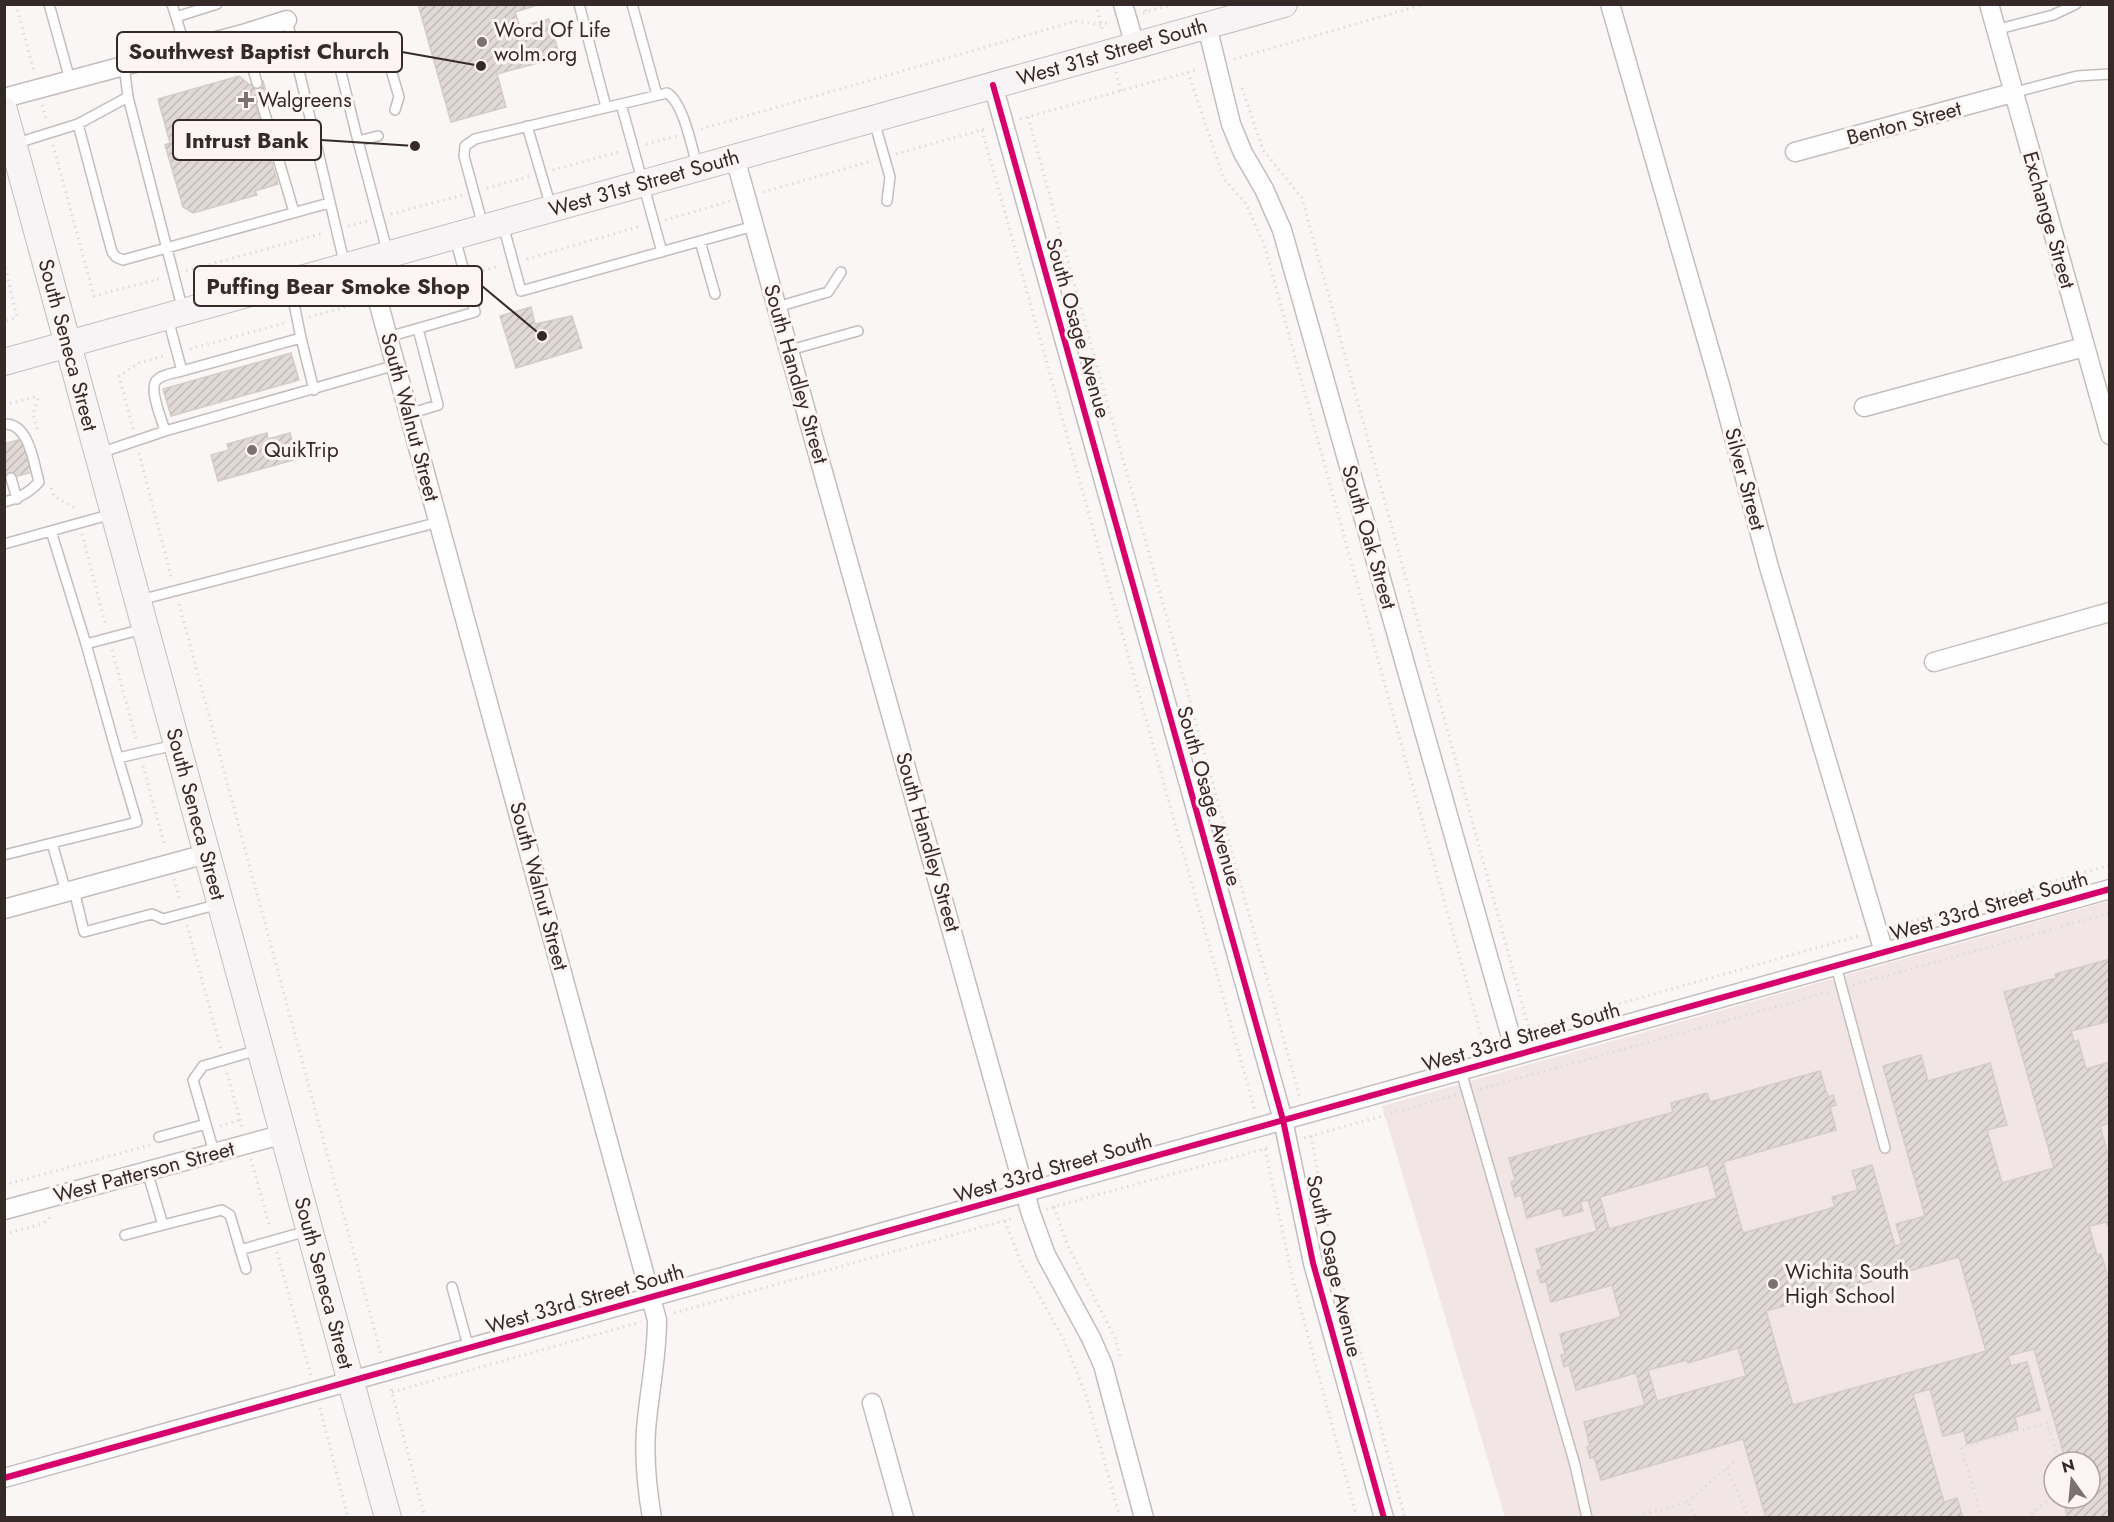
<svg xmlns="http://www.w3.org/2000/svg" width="2114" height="1522" font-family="Jost,sans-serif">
<defs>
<pattern id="building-hatch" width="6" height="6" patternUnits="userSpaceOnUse" patternTransform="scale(1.5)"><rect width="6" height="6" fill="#e0d9d6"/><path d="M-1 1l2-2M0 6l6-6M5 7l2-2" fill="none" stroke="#c1bab8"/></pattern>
</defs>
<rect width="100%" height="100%" fill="#faf6f6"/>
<path fill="#f1e6e5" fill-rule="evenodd" d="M2109 901V1517H1505L1382 1106ZM2054 1462H2090V1498H2054Z"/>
<path fill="url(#building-hatch)" stroke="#d3ccc9" stroke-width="1.5" fill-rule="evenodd" d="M418 4H541L515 12 520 27 549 19 560 57 497 74 506 107 451 122Z
M239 76 250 85 263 81 269 102 256 106 278 184 255 191 257 195 193 213 183 207 165 145 170 143 158 99Z
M531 307 535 324 572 316 582 348 516 368 500 316Z
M291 353 299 380 171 416 163 389Z
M267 433 268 439 290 433 297 459 218 481 211 455 229 450 227 444Z
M22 439 32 472 4 480V444Z
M2110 959V1021L2071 1031 2074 1042 2078 1040 2086 1069 2110 1062V1123L2100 1126 2110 1161V1230L2106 1222 2089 1226 2097 1255 2101 1254 2110 1283V1518H2068L2062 1498H2090V1484L2101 1481 2098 1471 2090 1473V1462H2066L2034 1349 2008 1356 2011 1366 2027 1362 2040 1410 2015 1417 2018 1429 1967 1444 1964 1431 1943 1436 1930 1389 1913 1394 1944 1502 1957 1498 1963 1518H1766L1743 1439 1601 1480 1594 1457 1590 1458 1587 1447 1590 1446 1584 1422 1645 1405 1636 1373 1576 1390 1569 1365 1564 1367 1561 1355 1565 1354 1560 1334 1621 1317 1612 1285 1551 1302 1546 1282 1541 1283 1537 1271 1542 1269 1536 1249 1597 1231 1588 1200 1580 1202 1583 1211 1564 1216 1561 1208 1527 1218 1521 1195 1515 1197 1511 1182 1515 1180 1509 1158 1673 1112 1671 1103 1707 1093 1710 1102 1820 1071 1828 1097 1833 1095 1836 1105 1830 1107 1836 1130 1723 1162 1743 1233 1835 1207 1832 1197 1858 1190 1852 1171 1872 1165 1895 1246 1902 1244 1896 1224 1925 1216 1883 1066 1921 1055 1928 1081 1990 1063 2007 1125 1987 1130 2002 1183 2054 1168 2004 992 2056 978 2055 974ZM1708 1165 1717 1198 1609 1229 1600 1197ZM1959 1257 1986 1351 1793 1405 1766 1311ZM1738 1348 1746 1376 1657 1401 1648 1370 1687 1360 1688 1363Z"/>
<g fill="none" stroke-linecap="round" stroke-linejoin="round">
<defs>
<path id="lane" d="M49 4 70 80
M172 4 176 17
M579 4 606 107
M632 4 657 95
M287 20 345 266
M1995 30 2053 15 2076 4
M243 34 257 83
M186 50 176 17 217 4
M336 52 358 141 378 136
M297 62 372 43 385 54 389 63 399 97 395 110
M124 66 128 97 183 311
M2012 93 2077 76 2110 74
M262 104 294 212
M621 104 662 252
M874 121 890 177 887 201
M78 124 112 252 116 257 123 260 329 203
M527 126 551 207
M358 141 388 254
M14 144 78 124 128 97
M503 225 521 291 754 226
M483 226 464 156 465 146 475 139 667 93C683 102 692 147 697 166
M700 241 715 294
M777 307 828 292 841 272
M168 319 182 371 301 338 290 284
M388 337 475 312 455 238
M301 338 314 390
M790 350 858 331
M409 414 438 405 418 329
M4 424C29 422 34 464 39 482 29 493 19 498 4 502
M165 431C162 420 147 386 158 379 164 374 175 373 182 371
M100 453 165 431 396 365
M11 478 17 499
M51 531 86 644
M4 544 112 514
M140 600 439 522
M143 629 86 644 118 758 175 745
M4 855 52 843
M74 890 84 932 152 914 163 919 219 904
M66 892 52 843 137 822 118 758
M1836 966 1885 1148
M1461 1071 1575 1465 1587 1518
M159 1137 206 1124
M214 1152 193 1080 203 1066 258 1050
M147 1171 163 1225 222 1210 230 1215 246 1269
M125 1235 163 1225
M240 1250 307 1231
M452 1287 469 1349"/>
<path id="street" d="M1123 4 1135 46
M1610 4 1721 389 1769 567 1884 952
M1989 4 2110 435
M1207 26 1231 124 1243 153 1264 189 1282 230 1516 1055
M993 85 1283 1120 1313 1263 1384 1518
M4 98 243 34 287 20
M1795 152 2012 93
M735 158 1031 1214 1046 1255 1091 1338 1103 1365 1144 1518
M367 261 657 1320C657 1358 649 1392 646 1430 644 1459 647 1489 652 1518
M1864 407 2084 347
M1934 662 2110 612
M4 909 206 854
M4 1210 284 1134
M872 1403 904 1518
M4 1478 2110 889"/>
<path id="secondary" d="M4 110 388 1518
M4 362 1284 4"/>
</defs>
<use href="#lane" stroke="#c5bdbd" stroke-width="12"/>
<use href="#street" stroke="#c5bdbd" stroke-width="21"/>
<use href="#secondary" stroke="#c5bdbd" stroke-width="28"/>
<path stroke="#dcdbdb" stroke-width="3" stroke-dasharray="1.5 4.5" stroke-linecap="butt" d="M16 4 34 72
M1096 4 1103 32
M1144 4 1146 12
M1143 13 1174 4
M1234 59 1425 4
M1116 72 1121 91
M1188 72 1224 179 1246 204 1264 244 1483 1042 1495 1039
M1242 88 1263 150 1302 198 1529 1029
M42 105 47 122
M1028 117 1300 1098
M1020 119 1199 69
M701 129 1076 21 1101 25 1110 22
M982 130 1255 1111
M646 144 677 136
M53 145 94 296 162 278
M896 154 988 128
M553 170 622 151
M487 188 530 176
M763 192 872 161
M391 214 463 195
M665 220 731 201
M348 226 368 221
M527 259 641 226
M4 262 17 317 4 322
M186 271 324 233
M477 272 500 266
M393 295 454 279
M309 317 361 303
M190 349 285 323
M4 405 38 396
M37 429 33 414 39 396
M133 429 119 376 139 363 164 356
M139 453 172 580
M51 488 54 496 75 508V510
M82 534 106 626
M179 604 381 1354
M112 650 137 742
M143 766 165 847
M174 879 180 901
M187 925 221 1049
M1894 926 2110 865
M1853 985 2110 913
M1527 1030 1862 935
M227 1073 242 1127
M1480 1089 1829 992
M220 1126 240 1120
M1311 1136 1329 1235 1405 1518
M1304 1138 1456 1095
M1265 1149 1293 1280 1357 1518
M251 1159 270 1228
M4 1185 150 1145
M1054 1207 1067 1244 1115 1338 1120 1356
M1046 1209 1271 1147
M1005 1221 1022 1265 1064 1340 1087 1398 1120 1518
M4 1234 42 1224 52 1216
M277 1252 311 1376
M674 1313 1014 1218
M391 1389 425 1518
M392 1392 641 1322
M320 1408 348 1518
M1727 1468 1749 1518
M1687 1502 1736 1460
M1632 1518 1687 1502 1697 1518
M1982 1518 1961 1447 2047 1423 2059 1462
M2027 1518 2054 1495"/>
<use href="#lane" stroke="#fefefe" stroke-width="9"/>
<use href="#street" stroke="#fefefe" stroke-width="18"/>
<use href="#secondary" stroke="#f8f4f6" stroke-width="26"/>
<defs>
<path id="cycleway" d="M993 85 1283 1120 1313 1263 1384 1518
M4 1478 2110 889"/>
</defs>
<use href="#cycleway" stroke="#fcf5f4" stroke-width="10"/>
<use href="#cycleway" stroke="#d6006c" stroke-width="6"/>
</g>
<g fill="#7b7170" stroke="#fcf5f4" stroke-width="2">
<circle cx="482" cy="42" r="6"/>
<path d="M243 91h6v6h6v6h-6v6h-6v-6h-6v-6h6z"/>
<circle cx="252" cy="450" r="6"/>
<circle cx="1773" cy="1284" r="6"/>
</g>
<g text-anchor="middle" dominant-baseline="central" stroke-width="6" stroke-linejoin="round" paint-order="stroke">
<g font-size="21" fill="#362a28" stroke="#fcf5f4" text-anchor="start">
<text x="494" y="30">Word Of Life<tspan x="494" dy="24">wolm.org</tspan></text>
<text x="258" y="100">Walgreens</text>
<text x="264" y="450">QuikTrip</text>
<text x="1785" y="1272">Wichita South<tspan x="1785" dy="24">High School</tspan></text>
</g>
<g font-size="21" fill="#362a28" stroke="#fcf5f4">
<text transform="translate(1112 52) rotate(-16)">West 31st Street South</text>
<text transform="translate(1904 123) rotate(-15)">Benton Street</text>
<text transform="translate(644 183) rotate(-16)">West 31st Street South</text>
<text transform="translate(2049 220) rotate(74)">Exchange Street</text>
<text transform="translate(1078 328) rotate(74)">South Osage Avenue</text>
<text transform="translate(68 345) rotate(75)">South Seneca Street</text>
<text transform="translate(796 374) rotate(74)">South Handley Street</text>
<text transform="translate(410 417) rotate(75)">South Walnut Street</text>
<text transform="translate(1745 479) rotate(75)">Silver Street</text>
<text transform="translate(1369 537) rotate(74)">South Oak Street</text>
<text transform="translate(1209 796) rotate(74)">South Osage Avenue</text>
<text transform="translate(196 814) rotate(75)">South Seneca Street</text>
<text transform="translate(928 842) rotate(74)">South Handley Street</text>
<text transform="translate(539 886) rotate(75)">South Walnut Street</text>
<text transform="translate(1989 906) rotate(-16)">West 33rd Street South</text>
<text transform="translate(1521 1037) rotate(-16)">West 33rd Street South</text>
<text transform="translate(1053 1168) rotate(-16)">West 33rd Street South</text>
<text transform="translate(144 1172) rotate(-15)">West Patterson Street</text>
<text transform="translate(1334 1266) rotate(77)">South Osage Avenue</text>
<text transform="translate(324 1283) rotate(75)">South Seneca Street</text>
<text transform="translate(585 1299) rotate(-16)">West 33rd Street South</text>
</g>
</g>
<path fill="none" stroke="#362a28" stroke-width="2" d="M481 66L402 52M415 146L321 140M542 336L482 286"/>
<g fill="#362a28" stroke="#fcf5f4" stroke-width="2">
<circle cx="481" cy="66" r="6"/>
<circle cx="415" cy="146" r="6"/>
<circle cx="542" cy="336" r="6"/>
</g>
<g fill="#fcf5f4" stroke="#362a28" stroke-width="2">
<rect x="117" y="32" width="285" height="40" rx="6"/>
<rect x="173" y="120" width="148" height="40" rx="6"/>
<rect x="194" y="266" width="288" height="40" rx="6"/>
</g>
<g font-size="22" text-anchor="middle" font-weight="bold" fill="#362a28">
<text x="259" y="59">Southwest Baptist Church</text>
<text x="247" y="148">Intrust Bank</text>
<text x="338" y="294">Puffing Bear Smoke Shop</text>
</g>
<rect width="2114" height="1522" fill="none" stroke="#362a28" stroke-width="12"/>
<g transform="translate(2072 1480) rotate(345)"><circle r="28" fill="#fcf5f4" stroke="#ada4a2" stroke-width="1.5"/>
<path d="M0-4.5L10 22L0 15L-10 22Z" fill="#7b7170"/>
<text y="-9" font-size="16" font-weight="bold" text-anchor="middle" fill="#362a28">N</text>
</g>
</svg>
